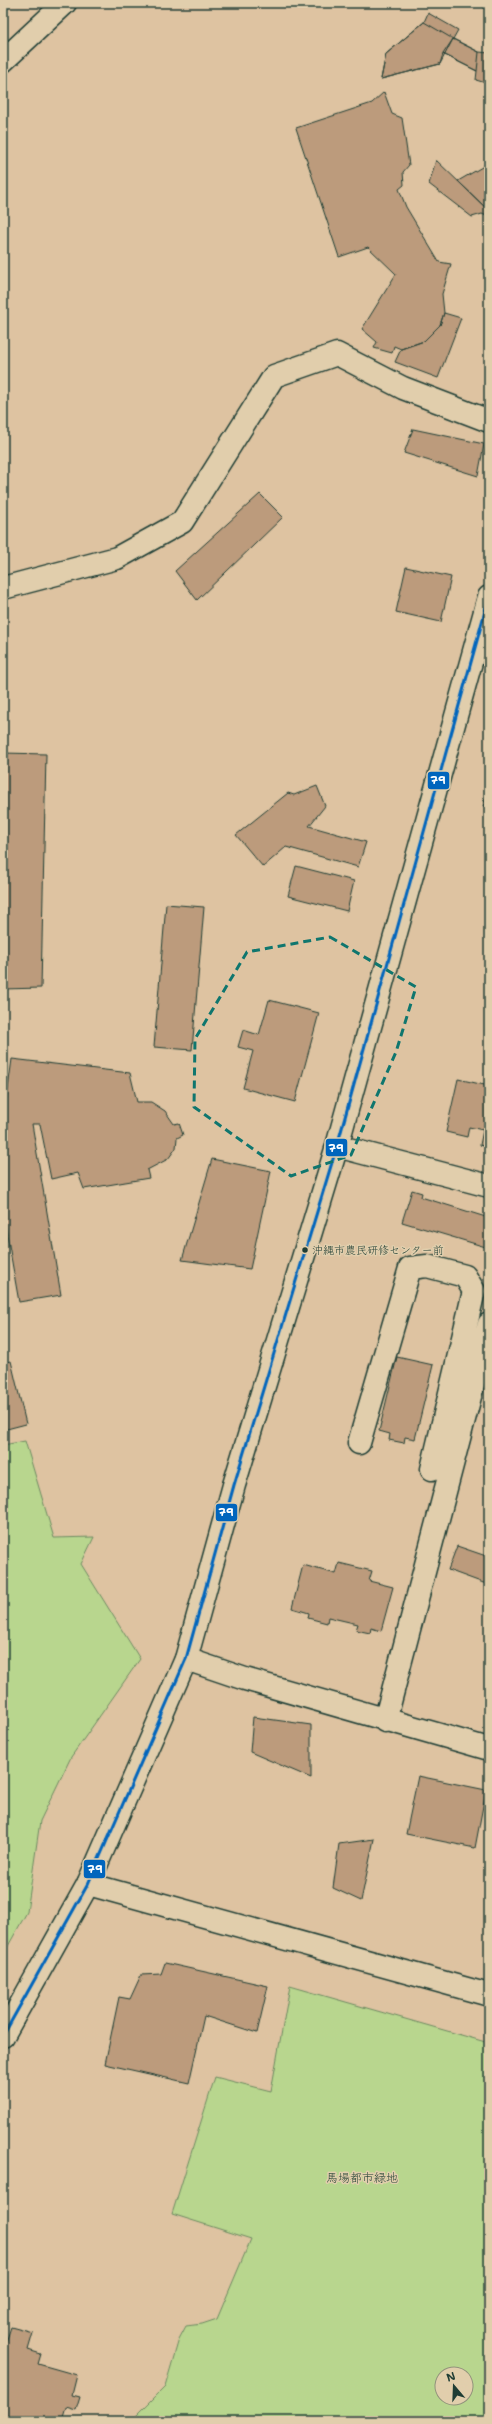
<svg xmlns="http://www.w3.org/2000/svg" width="492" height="2424" font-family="'Shantell Sans','Klee One',sans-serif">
<rect width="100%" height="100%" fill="#dec3a1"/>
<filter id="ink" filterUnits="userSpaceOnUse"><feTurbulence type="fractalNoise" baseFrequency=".025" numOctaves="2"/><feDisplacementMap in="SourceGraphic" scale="8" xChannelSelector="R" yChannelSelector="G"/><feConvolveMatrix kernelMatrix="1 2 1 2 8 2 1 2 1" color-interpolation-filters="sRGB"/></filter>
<g filter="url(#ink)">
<path fill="#b8d68e" stroke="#6c8a61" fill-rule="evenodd" d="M25 1441 54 1538 94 1537 81 1564 140 1659 71 1757 40 1821 27 1912 3 1955V1445Z
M290 1986 489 2043V2421H131L165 2387 179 2339 186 2326 202 2324 217 2319 251 2239 172 2214 215 2077 271 2091ZM442 2374H466V2398H442Z"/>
<path fill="#bc9b7c" stroke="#1f3d34" d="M428 13 458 30 453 39 479 52 489 53V84L476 80 477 71 443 54 440 64 381 79 386 54 424 22Z
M424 22 453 39 440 64 381 79 386 54Z
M453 39 479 52 477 71 443 54Z
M384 92 392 114 402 118 409 165 403 172 404 185 399 189 406 207 439 262 451 264 442 294 444 313 440 325 424 341 401 349 394 346 392 353 374 348 377 342 362 329 396 274 368 247 339 257 296 128 372 103Z
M436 160 489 211V217L482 214 472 217 429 184Z
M489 163V211L458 181Z
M444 313 461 318 438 378 395 362 401 349 424 341 440 325Z
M413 429 484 444 478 476 404 453Z
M260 494 283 517 197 600 175 571Z
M406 567 451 577 441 622 396 612Z
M3 753 46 754 41 988 3 989Z
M317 786 325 806 309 826 366 842 358 867 286 847 263 867 236 835 288 793 294 795Z
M489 787V808L483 806Z
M296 866 354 881 347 911 288 896Z
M166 904 204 907 192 1050 154 1047Z
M269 1000 319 1013 295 1102 243 1088 253 1051 238 1047 243 1030 259 1035Z
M12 1059 130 1073 137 1102H151L165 1111 174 1124 179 1123 183 1135 177 1138 176 1148 168 1159 147 1170 149 1178 84 1189 78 1173 51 1179 40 1124H32L61 1295 19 1302 3 1211V1126Z
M458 1079 489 1086V1148L480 1145 483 1130 469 1127 467 1137 446 1132Z
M212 1159 271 1171 250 1269 182 1260Z
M412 1190 422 1193 421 1197 489 1218V1248L402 1222Z
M397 1357 433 1365 415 1439 405 1437 404 1443 389 1440 390 1434 379 1431Z
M11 1361 26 1424 3 1430V1363Z
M457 1546 489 1557V1585L448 1570Z
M339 1563 372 1571 369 1581 393 1587 381 1631 371 1628 370 1633 356 1630 358 1624 328 1617 327 1623 308 1618 309 1613 292 1608 303 1565 336 1574Z
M253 1717 311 1725V1778L250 1752Z
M418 1776 486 1790 475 1848 406 1834Z
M374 1839 361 1901 333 1888 339 1844Z
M165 1963 268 1986 257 2033 204 2016 189 2083 105 2064 119 1997 130 1999 141 1975 161 1974Z
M11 2327 33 2333 28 2350 41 2354 38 2364 77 2375 72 2395 80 2397 76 2410 66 2407 62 2421H3V2341L6 2342Z"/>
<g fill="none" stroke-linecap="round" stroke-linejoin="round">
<defs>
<path id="minor" d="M3 61 65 3
M3 588 117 558 182 522 274 376 337 354 403 388 489 421
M337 1146 489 1186
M359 1443 410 1268 427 1266 465 1276 474 1291 432 1469
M186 1659 245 1679 489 1749
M385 1721 489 1324
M88 1884 489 1995"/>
<path id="highway" d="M3 2036 88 1884 186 1659 234 1485 337 1146 489 597"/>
</defs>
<use href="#minor" stroke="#1f3d34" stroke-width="25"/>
<use href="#highway" stroke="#1f3d34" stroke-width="25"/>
<use href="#minor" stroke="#e1ceac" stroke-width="22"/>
<use href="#highway" stroke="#e1ceac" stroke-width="22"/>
<defs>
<path id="bus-1" d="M3 2036 88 1884 186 1659 234 1485 337 1146 489 597"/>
</defs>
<use href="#bus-1" stroke="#e1ceac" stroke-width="6"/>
<use href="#bus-1" stroke="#0065bd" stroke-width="3"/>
</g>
</g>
<path fill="none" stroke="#0f766e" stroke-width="3" stroke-dasharray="8 5" stroke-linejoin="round" d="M330 937 416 987 396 1052 351 1155 291 1176 194 1107 195 1039 247 952Z"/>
<circle fill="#1f3d34" stroke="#e1ceac" stroke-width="1.5" cx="305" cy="1250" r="3.5"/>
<g text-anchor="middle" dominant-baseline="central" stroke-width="3" stroke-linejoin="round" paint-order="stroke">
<g font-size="11" fill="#1f3d34" stroke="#e1ceac" text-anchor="start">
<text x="312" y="1250">沖縄市農民研修センター前</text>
</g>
<g font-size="12" fill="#274538" stroke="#e1ceac">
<text x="362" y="2178">馬場都市緑地</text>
</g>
</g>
<g stroke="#e1ceac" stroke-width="1.5">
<rect x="427" y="771" width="23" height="19" rx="4" fill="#0065bd"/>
<rect x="325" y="1138" width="23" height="19" rx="4" fill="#0065bd"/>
<rect x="215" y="1503" width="23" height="19" rx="4" fill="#0065bd"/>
<rect x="83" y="1859" width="23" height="20" rx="4" fill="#0065bd"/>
</g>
<g font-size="11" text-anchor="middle" font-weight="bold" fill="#fff">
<text x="438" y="784">79</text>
<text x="336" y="1152">79</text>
<text x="226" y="1516">79</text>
<text x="95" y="1873">79</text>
</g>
<rect width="492" height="2424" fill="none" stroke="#e1ceac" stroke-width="16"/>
<rect x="8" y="8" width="476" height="2408" fill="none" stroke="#1f3d34" stroke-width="1.5" filter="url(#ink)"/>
<g transform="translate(454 2386) rotate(341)"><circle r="19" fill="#e1ceac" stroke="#93947c"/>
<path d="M0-3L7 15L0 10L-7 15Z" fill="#1f3d34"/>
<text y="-6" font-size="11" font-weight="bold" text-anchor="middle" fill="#1f3d34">N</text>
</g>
</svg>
